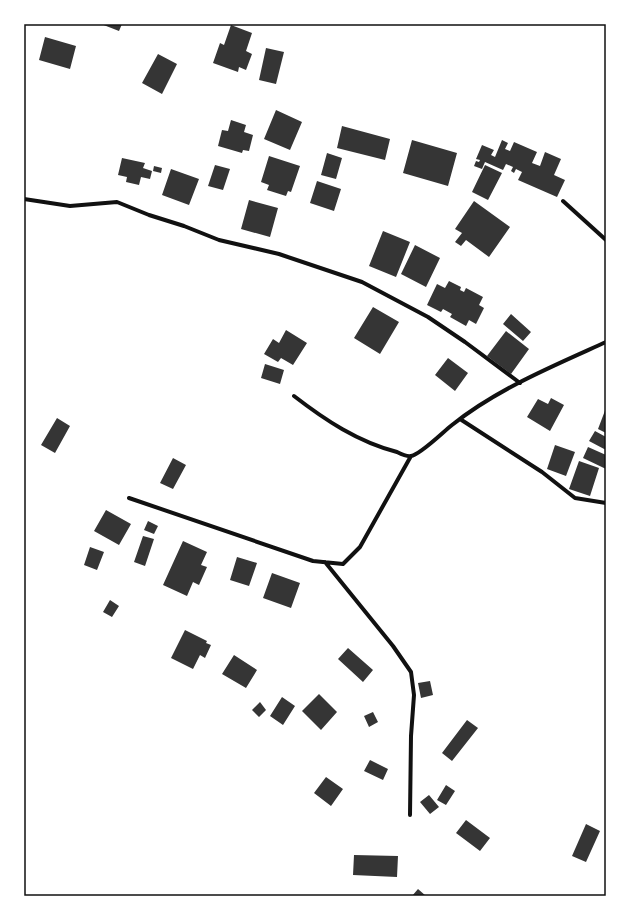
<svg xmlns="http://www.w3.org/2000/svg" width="630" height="920" font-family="Barlow,sans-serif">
<rect width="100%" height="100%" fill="#fff"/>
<path fill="#353535" d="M101 24H122L119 31Z
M231 25 252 33 246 51 252 54 246 70 239 67 238 72 213 63 220 43 224 45Z
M45 37 76 46 70 69 39 60Z
M266 48 284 52 276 84 259 80Z
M158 54 177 64 162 94 142 83Z
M276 110 302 122 290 150 264 139Z
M231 120 246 125 244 132 253 135 249 151 243 150 242 153 218 146 222 130 228 131Z
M342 126 390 139 385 160 337 148Z
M412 140 457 153 448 186 403 173Z
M502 140 508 143 505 149 510 151 514 142 537 152 532 163 540 166 545 152 561 159 554 175 565 180 557 197 518 180 522 172 516 169 514 173 511 171 513 167 506 164 503 170 485 162 482 169 474 166 476 161 479 162 480 160 476 159 482 145 494 150 491 155 495 157Z
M327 153 342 158 336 179 321 175Z
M269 156 300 166 291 192 288 191 286 196 267 190 269 185 261 182Z
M122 158 145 163 143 168 152 171 150 179 141 177 139 185 126 182 127 177 118 175Z
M215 165 230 169 223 190 208 186Z
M485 165 502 173 488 200 472 192Z
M154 166 162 168 161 173 153 171Z
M171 169 199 179 189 205 162 195Z
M317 181 341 189 334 211 310 203Z
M249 200 278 208 270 237 241 229Z
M474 201 510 227 489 257 466 240 461 246 455 242 462 233 455 229Z
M383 231 410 242 396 277 369 266Z
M415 245 440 258 426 287 401 274Z
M449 281 461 287 460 290 464 292 466 288 483 297 479 305 484 308 476 324 469 320 466 326 450 317 452 314 443 309 441 312 427 305 437 284 445 288Z
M373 307 399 322 380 354 354 338Z
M511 314 531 332 523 341 503 324Z
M286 330 307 343 293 365 281 358 278 362 264 354 273 339 279 343Z
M506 331 529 349 511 374 487 356Z
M448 358 468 373 455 391 435 375Z
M265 364 284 370 280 384 261 378Z
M551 398 564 405 550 431 527 417 538 399 548 404Z
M606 408V433L598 429Z
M57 418 70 426 55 453 41 445Z
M595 431 606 437V450L589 441Z
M555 445 575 452 566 476 547 469Z
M588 447 606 455V469L583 458Z
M173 458 186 465 173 489 160 483Z
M579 461 599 468 590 496 569 489Z
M106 510 131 524 119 545 94 531Z
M148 521 158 526 154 534 144 530Z
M143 536 154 539 145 566 134 562Z
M183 541 207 552 201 565 207 567 199 585 193 582 187 596 163 585Z
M90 547 104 552 97 570 84 565Z
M237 557 257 563 249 586 230 580Z
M272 573 300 583 291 608 263 598Z
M110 600 119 606 112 617 103 612Z
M185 630 207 641 206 643 211 645 205 658 200 655 193 669 171 658Z
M348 648 373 670 363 682 338 659Z
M234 655 257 670 246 688 222 674Z
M430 681 433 695 421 698 418 683Z
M319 694 337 712 321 730 302 711Z
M282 697 295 706 283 725 270 716Z
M260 702 266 710 259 717 252 710Z
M373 712 378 722 369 727 364 716Z
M467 720 478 728 452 761 442 753Z
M370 760 388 769 383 780 364 771Z
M326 777 343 789 331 806 314 793Z
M446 785 455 791 446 805 437 800Z
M429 795 439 807 430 814 420 802Z
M466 820 490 838 480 851 456 833Z
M586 824 600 831 586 862 572 856Z
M354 855 398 856 397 877 353 875Z
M418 889 426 896H412Z"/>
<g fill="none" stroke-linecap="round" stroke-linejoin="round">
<path stroke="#111" stroke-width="4" d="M24 199 70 206 117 202 149 215 184 226 219 240 279 254 362 282 428 317 465 342 520 383
M563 201 606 240
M294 396C325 420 358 442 397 452 401 454 407 457 411 456 420 455 443 432 452 425 497 389 553 366 606 342
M460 419 542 472 575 498 606 503
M129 498 313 561 343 564 360 547 411 456
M325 562 393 646 411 672 414 695 411 736 410 815"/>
</g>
<rect width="630" height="920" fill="none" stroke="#ffffff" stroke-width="50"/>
<rect x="25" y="25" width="580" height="870" fill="none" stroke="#111" stroke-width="1.5"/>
</svg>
